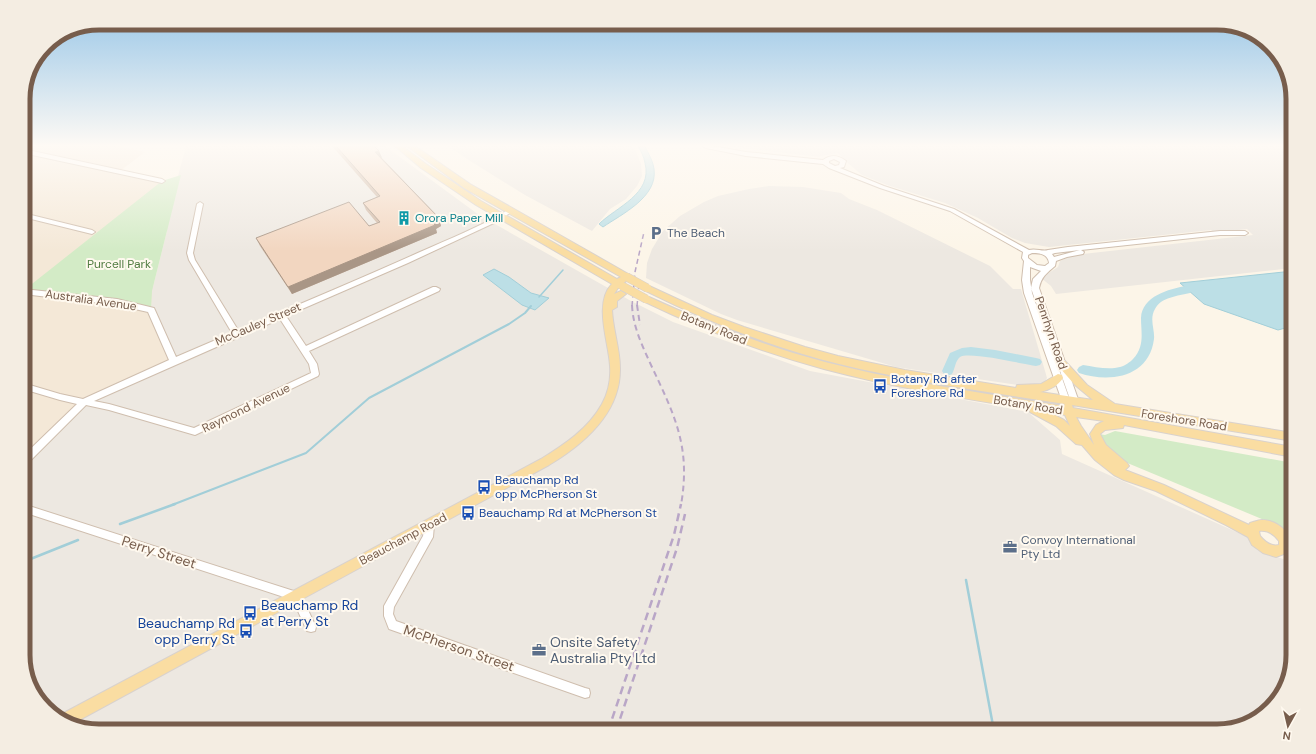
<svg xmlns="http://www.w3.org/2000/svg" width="1316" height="754" font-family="'DM Sans',sans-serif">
<rect width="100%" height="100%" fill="#fcf5e8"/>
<path fill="#f4e8d7" d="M23 146H117L145 152 120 171 162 181 151 310 173 360 23 462Z"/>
<path fill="#ede8e1" d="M186 146H385L479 215 631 301 673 322 810 371 1028 412 1060 440 1062 454 1250 538 1257 550 1283 559 1293 556V655L1283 693 1255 721 1217 731H99L61 721 36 697 23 659V462L84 402 173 360 151 310 152 291 167 231 165 225Z
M448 146H634L641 164 642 176 637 186 626 199 610 209 592 231 525 195 467 159Z
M725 146H1293V268L1056 294 1051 286 1041 278 1058 267 1060 261 1074 255 1253 235 1247 229 1214 233 1211 230 1049 247 1025 243 1012 238 978 218 945 203 890 186 862 175 849 164 838 153 820 156V157Z
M769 186 803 187 841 193 849 199 877 210 990 266 1013 289H1021L1045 371 1047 378 1044 383 1040 386H1025L896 367 737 320 721 314 646 278 647 263 652 249 663 231 680 216 704 202 718 196 749 189Z"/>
<path fill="#d3ebc6" d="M181 175 152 291 151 310 23 291 162 181Z
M1115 431 1293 463V532L1113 457 1099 434 1105 435Z"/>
<path fill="#bcdfe6" stroke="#a2ced8" d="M638 146H645C648 153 653 161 654 169 658 197 622 214 603 227L599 224C616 207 653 194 645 163 644 157 641 151 638 146Z
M494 269 509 277 531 293 549 298 535 310 522 305 483 275Z
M1293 271V326L1278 330 1204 304 1180 283Z"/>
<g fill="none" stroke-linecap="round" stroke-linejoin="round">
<path stroke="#a2ced8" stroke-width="1.5" d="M539 297 563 270"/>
<path stroke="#a2ced8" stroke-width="2" d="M172 505 306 453 369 398 509 324 525 313 531 306"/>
<path stroke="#a2ced8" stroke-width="2.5" d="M120 524 175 504
M23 562 78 540
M966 580 994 731"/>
<path fill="#bcdfe6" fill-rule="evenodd" d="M1186 286 1190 287 1191 290 1190 293C1178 296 1161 297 1155 309 1149 319 1155 330 1154 339 1149 378 1109 383 1079 373L1077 370 1079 367 1083 365C1095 367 1109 370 1120 367 1125 366 1130 362 1133 359 1145 346 1141 333 1141 318 1142 296 1169 289 1186 286Z
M971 347 995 350 1036 358 1040 359 1042 362 1040 365 1036 366C1023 364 969 351 960 357 955 361 955 369 952 374L948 376 944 374 942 371 950 353 962 348Z"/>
<defs>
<path id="minor" d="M703 146H712L746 152 823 160C831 154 838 155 846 161L844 167 840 168 884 186 954 209 1029 250C1036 248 1043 252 1048 250 1055 249 1061 248 1068 247L1220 231H1245L1248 233 1245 235H1220L1081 250 1084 252 1083 254 1067 257 1056 261 1055 266C1047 273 1041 277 1039 288L1079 402 1078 404H1072L1071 402 1031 288 1033 279 1041 271 1030 267V280L1032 293 1070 401 1069 403H1063L1062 401 1024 293 1022 280 1024 261 1022 258 1023 252 950 211 880 188 829 168 823 164 746 156 706 148ZM834 159 840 162 839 165 835 166 829 163V161ZM1080 250 1054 257 1052 254 1055 253ZM1032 253C1040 253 1048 254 1049 263L1045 266 1037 265 1028 258V255Z
M23 149 162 179 165 181 162 183 23 153Z
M200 202 203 204 193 253 195 260 238 330C298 305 360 279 420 252 449 239 480 227 508 210L510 209 513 211 496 222 408 263 286 316 306 346 433 287H436L440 289 439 291 309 351 317 364 319 374 318 376 195 435 109 410 86 405 26 465 23 466V456L77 404 60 400 23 389V383L60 394 83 399 169 360 148 312 117 305 23 294V289L117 299 154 308 176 357 232 333 189 260 187 253 197 204ZM280 319 309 364 311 373 194 428 109 404 94 401Z
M23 213 92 230 95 232 92 234 23 217Z
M23 504 300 593 316 627 315 631 311 632 307 631 293 600 23 512Z
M429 521 432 522 434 525 433 537 394 607 393 614 396 621 585 688 589 689 590 693 589 697 585 698 389 629 384 616V606L423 536 426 522Z"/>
<path id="major" d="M395 146H402L426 164 481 201 617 279 621 277 464 188 407 146H415L470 184 630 275 631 277 624 283 626 286 625 288H618L614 294 621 291 626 294 617 301V307L612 310C613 330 620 349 620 368 621 413 584 444 549 465L72 724 61 721 58 716 541 459C564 445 588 429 602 404 608 393 611 379 610 366 609 343 593 303 612 284L476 205 421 168Z
M647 285 712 315 744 327 805 347 838 356 905 370 1016 388 1017 385 1041 384 1058 374 1062 375 1063 378C1058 386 1049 390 1040 392L1093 400 1075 385 1059 367 1057 364 1059 361H1065L1087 385 1115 404 1293 433V441L1072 405 1073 408 1293 447V457L1124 425 1123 428 1105 430 1100 434 1106 445 1127 463 1129 466 1125 470 1164 485 1249 525 1250 523C1254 522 1258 520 1262 520 1278 520 1297 536 1289 552L1276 557 1263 553 1252 545 1248 537 1226 525 1156 491 1124 480 1114 475 1095 460 1082 445 1076 444 1056 426 1030 412 1029 409C960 398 891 387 824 369 761 352 701 329 643 301L641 299 646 296 649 297C706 323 764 346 825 362 903 382 984 393 1063 406L1065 404C989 392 913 382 839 364 771 347 706 321 644 290L643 288ZM1049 412 1065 415 1070 426 1064 420ZM1076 417 1104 421 1096 425 1090 434 1094 445 1081 426ZM1259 531C1268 530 1274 534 1279 541V545C1271 547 1265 542 1260 536Z"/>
</defs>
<use href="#minor" stroke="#cfbeae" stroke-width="2"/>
<use href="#major" stroke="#d9d2cd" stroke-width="2"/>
<use href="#minor" fill="#fff" fill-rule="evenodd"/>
<use href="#major" fill="#fadda2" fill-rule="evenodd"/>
<path stroke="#b9a6c7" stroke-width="1.5" stroke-dasharray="5 3.5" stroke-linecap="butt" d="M632 306 635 272 644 232
M637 306 639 284"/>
<path stroke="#b9a6c7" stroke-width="2" stroke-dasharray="6 4" stroke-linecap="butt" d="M632 305C633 327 642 345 651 365 675 416 691 447 681 505
M637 305 640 325"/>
<path stroke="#b9a6c7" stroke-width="2.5" stroke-dasharray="8 5" stroke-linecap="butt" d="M608 731 674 535 681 504
M616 731 677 548 685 514"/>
<defs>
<path id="major-bridge" d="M627 277 647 288
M622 286 646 299"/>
</defs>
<use href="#major-bridge" stroke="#d9d2cd" stroke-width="9" stroke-linecap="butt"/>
<use href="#major-bridge" stroke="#fadda2" stroke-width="8"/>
</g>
<path fill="#d0b8a5" d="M332 146H374L379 151 382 158 439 218 441 226 436 229 437 233 292 294 260 246 256 238 369 226 377 223 366 210 363 203 377 197Z"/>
<path fill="#a99686" d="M379 151 382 158 375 152Z
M439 218 441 226 436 229 437 233 292 294 288 287Z"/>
<path fill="#f2d6c0" stroke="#a99686" d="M336 146H374L379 151 375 152 439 218 432 222 435 225 288 287 256 238 349 202 369 226 380 222 363 203 380 196Z"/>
<linearGradient id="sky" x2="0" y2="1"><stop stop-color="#96c5e7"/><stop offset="0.58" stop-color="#fefaf5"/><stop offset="1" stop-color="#fefaf5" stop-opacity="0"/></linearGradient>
<rect width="1316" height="251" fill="url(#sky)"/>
<defs>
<symbol id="building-bare" viewBox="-9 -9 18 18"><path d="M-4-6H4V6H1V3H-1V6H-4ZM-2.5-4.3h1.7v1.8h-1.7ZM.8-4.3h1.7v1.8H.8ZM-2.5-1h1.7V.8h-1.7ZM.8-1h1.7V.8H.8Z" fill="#0f9aa8" stroke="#fff9ef" stroke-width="2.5" paint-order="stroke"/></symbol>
<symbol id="parking-bare" viewBox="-9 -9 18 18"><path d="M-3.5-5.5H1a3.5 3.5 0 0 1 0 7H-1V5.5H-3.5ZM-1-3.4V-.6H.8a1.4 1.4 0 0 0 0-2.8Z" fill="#5c6f8a" stroke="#fff9ef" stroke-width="2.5" paint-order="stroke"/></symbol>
<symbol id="bus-bare" viewBox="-9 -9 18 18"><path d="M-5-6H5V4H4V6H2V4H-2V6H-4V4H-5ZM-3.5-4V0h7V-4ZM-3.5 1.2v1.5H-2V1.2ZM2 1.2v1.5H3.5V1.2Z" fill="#1a4fb4" stroke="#fff9ef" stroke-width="2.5" paint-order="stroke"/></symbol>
<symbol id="office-bare" viewBox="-9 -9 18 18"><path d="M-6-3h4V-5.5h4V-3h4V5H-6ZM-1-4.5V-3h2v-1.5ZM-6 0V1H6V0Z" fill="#5c6f8a" stroke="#fff9ef" stroke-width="2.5" paint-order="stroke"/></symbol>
</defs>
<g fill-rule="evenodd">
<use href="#building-bare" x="394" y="208" width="20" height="20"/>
<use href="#parking-bare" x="646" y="223" width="20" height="20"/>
<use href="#bus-bare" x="870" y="376" width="20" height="20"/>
<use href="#bus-bare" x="474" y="477" width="20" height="20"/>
<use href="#bus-bare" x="458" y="503" width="20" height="20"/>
<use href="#office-bare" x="1000" y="537" width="20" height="20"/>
<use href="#bus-bare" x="240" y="603" width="20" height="20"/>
<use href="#bus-bare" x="236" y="621" width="20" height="20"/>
<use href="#office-bare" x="529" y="640" width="20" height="20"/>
</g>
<g text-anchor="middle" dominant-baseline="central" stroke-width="4" stroke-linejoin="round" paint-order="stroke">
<g font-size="12" fill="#0d838f" stroke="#fff9ef" text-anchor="start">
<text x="415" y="218">Orora Paper Mill</text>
</g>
<g font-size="12" fill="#4e5e75" stroke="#fff9ef" text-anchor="start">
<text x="667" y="233">The Beach</text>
<text x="1021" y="540">Convoy International<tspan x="1021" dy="14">Pty Ltd</tspan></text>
</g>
<g font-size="12" fill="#527d43" stroke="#fff9ef">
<text x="119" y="264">Purcell Park</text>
</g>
<g font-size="12" fill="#775d4c" stroke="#fff9ef">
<text transform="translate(91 300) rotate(8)">Australia Avenue</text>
<text transform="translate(258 324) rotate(-23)">McCauley Street</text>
<text transform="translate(714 328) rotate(22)">Botany Road</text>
<text transform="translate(1051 333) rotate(71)">Penrhyn Road</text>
<text transform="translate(1028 405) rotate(9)">Botany Road</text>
<text transform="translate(246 408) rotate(-26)">Raymond Avenue</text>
<text transform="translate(1184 420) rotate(9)">Foreshore Road</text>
<text transform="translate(403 539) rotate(-28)">Beauchamp Road</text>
</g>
<g font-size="12" fill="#164399" stroke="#fff9ef" text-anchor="start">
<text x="891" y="379">Botany Rd after<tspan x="891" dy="14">Foreshore Rd</tspan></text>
<text x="495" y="480">Beauchamp Rd<tspan x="495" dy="14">opp McPherson St</tspan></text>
<text x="479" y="513">Beauchamp Rd at McPherson St</text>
</g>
<g font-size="14" fill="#775d4c" stroke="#fff9ef">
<text transform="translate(159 552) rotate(18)">Perry Street</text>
<text transform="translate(459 648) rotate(19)">McPherson Street</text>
</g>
<g font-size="14" fill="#164399" stroke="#fff9ef" text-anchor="start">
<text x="261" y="605">Beauchamp Rd<tspan x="261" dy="16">at Perry St</tspan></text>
<text x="235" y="623" text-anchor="end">Beauchamp Rd<tspan x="235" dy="16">opp Perry St</tspan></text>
</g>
<g font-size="14" fill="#4e5e75" stroke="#fff9ef" text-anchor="start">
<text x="550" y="642">Onsite Safety<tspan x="550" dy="16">Australia Pty Ltd</tspan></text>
</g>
</g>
<path d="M0 0H1316V754H0ZM99 30H1217A69 69 0 0 1 1286 99V655A69 69 0 0 1 1217 724H99A69 69 0 0 1 30 655V99A69 69 0 0 1 99 30Z" fill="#f4ede2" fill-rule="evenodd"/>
<path fill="none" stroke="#775d4c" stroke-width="5" d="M99 30H1217A69 69 0 0 1 1286 99V655A69 69 0 0 1 1217 724H99A69 69 0 0 1 30 655V99A69 69 0 0 1 99 30Z"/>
<g transform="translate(1288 726) rotate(188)" stroke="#fff9ef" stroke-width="3" paint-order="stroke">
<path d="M0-3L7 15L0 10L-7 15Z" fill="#775d4c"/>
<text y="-6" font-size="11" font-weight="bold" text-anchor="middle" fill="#775d4c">N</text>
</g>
</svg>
